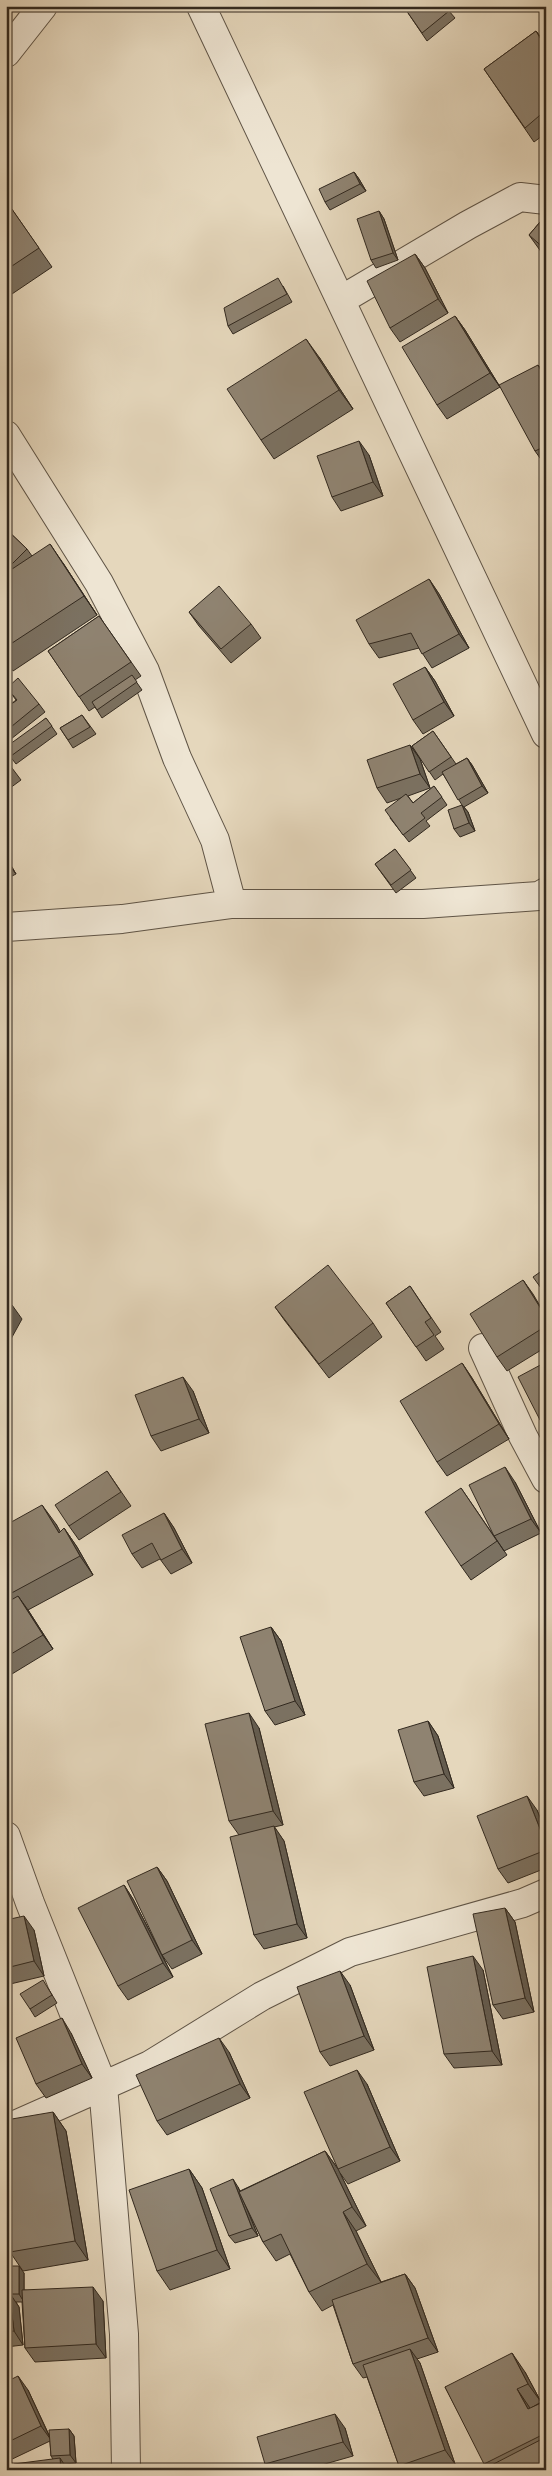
<svg xmlns="http://www.w3.org/2000/svg" width="552" height="2476" font-family="'IM FELL Great Primer',serif">
<rect width="100%" height="100%" fill="#e5d7bc"/>
<filter id="stains"><feTurbulence type="fractalNoise" baseFrequency=".004" numOctaves="4"/><feColorMatrix values="0 0 0 0 .2 0 0 0 0 .09 0 0 0 0 .02 0 0 0 .5 -.17"/></filter>
<radialGradient id="worn" r=".72"><stop offset=".6" stop-color="#630" stop-opacity="0"/><stop offset="1" stop-color="#630" stop-opacity=".3"/></radialGradient>
<g fill="none" stroke-linecap="round" stroke-linejoin="round">
<defs>
<path id="minor" d="M201 6 546 734
M6 53 43 6
M341 300 468 225 520 197 546 200
M6 435 99 583 145 671 177 758 215 840 232 904
M6 927 122 919 232 904H423L539 896 546 892
M483 1348 523 1436 546 1479
M6 1836 30 1903 103 2086 6 2129
M126 2470 124 2334 103 2086 150 2065 262 1996 350 1952 523 1903 546 1893"/>
</defs>
<use href="#minor" stroke="#5f5446" stroke-width="30"/>
<use href="#minor" stroke="#eee5d3" stroke-width="28"/>
</g>
<path fill="#7b7161" stroke="#32291f" d="M406 10 449 11 455 18 427 41Z
M536 31 546 44V133L534 142 484 69Z
M354 172 359 179 366 191 330 210 325 202Z
M6 196 11 203 9 205 52 267 6 298Z
M379 211 384 219 398 260 376 268 371 260Z
M546 215V257L542 253 529 235Z
M415 254 425 268 448 313 400 342 390 328Z
M283 286 292 302 233 334 228 326Z
M455 316 465 330 500 387 447 419 437 405Z
M319 357 353 409 274 459 261 440Z
M538 365 546 377V465H545L535 451Z
M369 455 383 496 341 511 332 497Z
M6 529 27 549 32 556 63 563 97 615 13 671 6 661Z
M429 579 439 594 469 648 432 668 419 648 379 658 369 644Z
M189 612 251 624 261 638 231 663 199 626Z
M99 616 141 676 135 680 142 690 102 718 95 707 89 711 48 651Z
M425 667 435 681 454 716 423 734 413 720Z
M7 688 39 704 45 712 6 743V708L16 700Z
M82 715 96 734 73 748 60 728Z
M46 718 57 734 16 764 6 751Z
M433 731 456 764 467 758 472 765 488 793 464 807 468 812 475 831 460 837 454 829 462 805 443 774 435 780 412 746Z
M410 745 420 759 430 788 408 796 413 803 434 786 447 805 426 821 430 826 409 842 390 818 401 798 387 803 377 788Z
M6 760 21 780 6 791Z
M395 849 416 878 396 893 375 864Z
M6 857 16 874 6 879Z
M523 1280 546 1316V1347L507 1371 497 1357Z
M410 1286 441 1332 435 1336 444 1349 426 1361 386 1303Z
M275 1307 373 1323 382 1337 329 1378 285 1321Z
M546 1362V1428L540 1420Z
M462 1363 472 1378 509 1439 447 1476 437 1462Z
M193 1391 209 1433 161 1451 151 1436Z
M107 1471 131 1506 79 1540 69 1526Z
M515 1482 541 1533 504 1551 494 1536Z
M461 1488 507 1555 471 1580 461 1566Z
M164 1513 174 1528 192 1563 171 1574 160 1559 142 1568 132 1554Z
M56 1524 60 1532 64 1528 77 1547 93 1575 28 1610 53 1649 7 1677 6 1676V1525Z
M271 1627 281 1641 305 1715 275 1725 265 1711Z
M428 1721 438 1736 454 1788 424 1796 414 1782Z
M259 1728 283 1825 274 1827 284 1841 307 1938 264 1949 254 1935 239 1835 229 1821Z
M537 1810 546 1833V1868L508 1883 498 1869Z
M157 1867 167 1881 202 1954 172 1969 162 1955 173 1977 128 2000 118 1986 124 1885 133 1899 161 1953Z
M505 1908 515 1922 534 2012 503 2019 493 2005Z
M6 1920 34 1930 44 1976 6 1985Z
M483 1970 502 2065 454 2068 444 2054Z
M350 1985 374 2050 330 2066 320 2052Z
M48 1988 57 2003 35 2017 30 2009Z
M71 2033 92 2078 46 2098 36 2084Z
M229 2052 250 2098 167 2135 157 2121Z
M367 2084 400 2161 348 2184 340 2173 366 2226 356 2231 381 2282 405 2274 415 2288 438 2352 417 2359 420 2363 455 2464 438 2470H401L399 2466 367 2377 363 2378 353 2364 333 2305 322 2311 309 2292 290 2254 276 2261 263 2242 245 2204 258 2236 235 2243 229 2236 238 2187 240 2191 325 2151 336 2166Z
M53 2112 66 2131 88 2260 23 2271 10 2252Z
M189 2169 202 2188 230 2269 170 2290 157 2271Z
M6 2266 24 2273V2290L103 2301 106 2358 35 2362 25 2348 22 2302H16L19 2307 23 2345 6 2347Z
M525 2372 541 2402 531 2408 541 2403 546 2409V2470L487 2467 445 2387Z
M6 2382 28 2390 50 2437 69 2429 74 2436 76 2463 63 2464 68 2470H15L53 2459 51 2456 50 2441 6 2462Z
M345 2428 353 2456 304 2470H270L265 2464Z"/>
<path fill="#645c4f" stroke="#32291f" d="M536 31 546 44V48Z
M354 172 359 179 366 191 360 184Z
M379 211 384 219 398 260 393 253Z
M415 254 425 268 448 313 438 299Z
M455 316 465 330 500 387 490 373Z
M306 339 319 357 353 409 339 390Z
M538 365 546 377V380Z
M359 441 369 455 383 496 373 482Z
M50 544 63 563 97 615 84 596Z
M429 579 439 594 469 648 459 634Z
M425 667 435 681 454 716 444 702Z
M410 745 420 759 430 788 420 774Z
M467 758 472 765 488 793 482 786Z
M462 805 468 812 475 831 469 823Z
M6 857 16 874 6 861Z
M523 1280 533 1294 546 1316V1317Z
M12 1305 22 1319 6 1348V1315Z
M462 1363 472 1378 509 1439 499 1424Z
M183 1377 193 1391 209 1433 199 1419Z
M505 1467 515 1482 541 1533 531 1519Z
M42 1505 56 1524 72 1552 59 1533Z
M164 1513 174 1528 192 1563 182 1549Z
M64 1528 77 1547 93 1575 80 1556Z
M18 1596 28 1610 53 1649 43 1635Z
M271 1627 281 1641 305 1715 295 1701Z
M249 1713 259 1728 283 1825 273 1811Z
M428 1721 438 1736 454 1788 444 1774Z
M527 1796 537 1810 546 1833V1844Z
M274 1826 284 1841 307 1938 297 1924Z
M157 1867 167 1881 202 1954 192 1940Z
M124 1885 133 1899 173 1977 163 1963Z
M505 1908 515 1922 534 2012 525 1998Z
M24 1916 34 1930 44 1976 34 1961Z
M473 1956 483 1970 502 2065 492 2051Z
M340 1971 350 1985 374 2050 364 2036Z
M62 2018 71 2033 92 2078 82 2064Z
M219 2038 229 2052 250 2098 240 2084Z
M357 2070 367 2084 400 2161 390 2147Z
M53 2112 66 2131 88 2260 75 2241Z
M325 2151 338 2169 340 2173 366 2226 352 2207Z
M189 2169 202 2188 230 2269 217 2250Z
M233 2179 238 2187 258 2236 252 2228Z
M343 2212 356 2231 381 2282 367 2264Z
M19 2266 24 2273V2302L19 2294Z
M405 2274 415 2288 438 2352 428 2338Z
M93 2287 103 2301 106 2358 96 2344Z
M9 2292 19 2307 23 2345 14 2331Z
M410 2349 420 2363 455 2464 445 2450Z
M512 2353 525 2372 541 2402 528 2384Z
M18 2376 28 2390 51 2440 41 2426Z
M517 2389 530 2408 541 2428 528 2409Z
M335 2414 345 2428 353 2456 343 2442Z
M69 2429 74 2436 76 2463 70 2455Z
M60 2458 68 2470H61Z"/>
<path fill="#8f8371" stroke="#32291f" d="M409 6H446L449 11 422 33 406 10Z
M536 31 546 48V110L525 128 484 69Z
M354 172 360 184 325 202 319 189Z
M9 205 39 248 6 270V206Z
M379 211 393 253 371 260 357 219Z
M546 215V250L529 235Z
M415 254 438 299 390 328 367 281Z
M278 278 287 294 228 326 224 308Z
M455 316 490 373 437 405 402 347Z
M306 339 339 390 261 440 227 389Z
M538 365 546 380V446L535 451 499 385Z
M359 441 373 482 332 497 317 456Z
M6 529 27 549 6 570Z
M50 544 84 596 6 647V573Z
M429 579 459 634 422 654 411 633 369 644 356 620Z
M219 586 251 624 221 649 189 612Z
M99 616 131 662 79 697 48 651Z
M425 667 444 702 413 720 393 684Z
M132 675 137 682 97 710 92 702Z
M18 678 39 704 6 731V708L17 700 7 688Z
M82 715 90 727 68 740 60 728Z
M46 718 52 726 11 756 6 751V747Z
M433 731 451 757 429 772 412 746Z
M410 745 420 774 377 788 367 760Z
M467 758 482 786 458 800 442 772Z
M6 760 11 765 6 769Z
M434 786 442 797 421 813 425 818 403 835 385 810 406 794 413 803Z
M462 805 469 823 454 829 448 810Z
M395 849 411 870 391 885 375 864Z
M328 1265 373 1323 319 1364 275 1307Z
M546 1268V1295L533 1277Z
M523 1280 546 1317V1326L497 1357 470 1314Z
M410 1286 431 1318 425 1322 434 1335 416 1347 386 1303Z
M6 1302 12 1305 6 1315Z
M546 1362V1418L540 1420 518 1377Z
M462 1363 499 1424 437 1462 400 1401Z
M183 1377 199 1419 151 1436 135 1395Z
M505 1467 531 1519 494 1536 469 1485Z
M107 1471 121 1492 69 1526 55 1505Z
M461 1488 497 1541 461 1566 425 1512Z
M42 1505 59 1533 64 1528 80 1556 6 1596V1525Z
M164 1513 182 1549 161 1560 152 1543 132 1554 122 1535Z
M18 1596 43 1635 6 1657V1603Z
M271 1627 295 1701 265 1711 240 1637Z
M249 1713 273 1811 229 1821 205 1724Z
M428 1721 444 1774 414 1782 398 1730Z
M527 1796 546 1844V1850L498 1869 477 1816Z
M274 1826 297 1924 254 1935 230 1837Z
M157 1867 192 1940 162 1955 127 1881Z
M124 1885 163 1963 118 1986 78 1908Z
M505 1908 525 1998 493 2005 473 1914Z
M24 1916 34 1961 6 1968V1920Z
M473 1956 492 2051 444 2054 427 1967Z
M340 1971 364 2036 320 2052 297 1987Z
M43 1980 52 1995 30 2009 20 1994Z
M62 2018 82 2064 36 2084 16 2038Z
M219 2038 240 2084 157 2121 136 2075Z
M357 2070 390 2147 338 2169 304 2092Z
M53 2112 75 2241 10 2252 6 2231V2120Z
M325 2151 352 2207 343 2212 367 2264 309 2292 281 2234 263 2242 239 2192Z
M189 2169 217 2250 157 2271 129 2190Z
M233 2179 252 2228 229 2236 210 2189Z
M6 2266H19V2294H11L9 2292 6 2293Z
M405 2274 428 2338 353 2364 332 2300Z
M93 2287 96 2344 25 2348 22 2290Z
M9 2292 14 2331 6 2332V2293Z
M410 2349 445 2450 399 2466 363 2365Z
M512 2353 528 2384 517 2389 528 2409 541 2403 546 2411V2433L484 2464 445 2387Z
M18 2376 41 2426 6 2443V2382Z
M335 2414 343 2442 265 2464 257 2437Z
M69 2429 70 2455 51 2456 49 2430Z
M546 2437V2470H482Z
M60 2458 61 2470H15L14 2464Z"/>
<rect width="552" height="2476" fill="none" stroke="#e5d7bc" stroke-width="25"/>
<rect x="8" y="8" width="537" height="2461" fill="none" stroke="#32291f" stroke-width="2.5"/>
<rect x="12" y="12" width="527" height="2451" fill="none" stroke="#32291f"/>
<rect width="100%" height="100%" filter="url(#stains)"/>
<rect width="100%" height="100%" fill="url(#worn)"/>
</svg>
